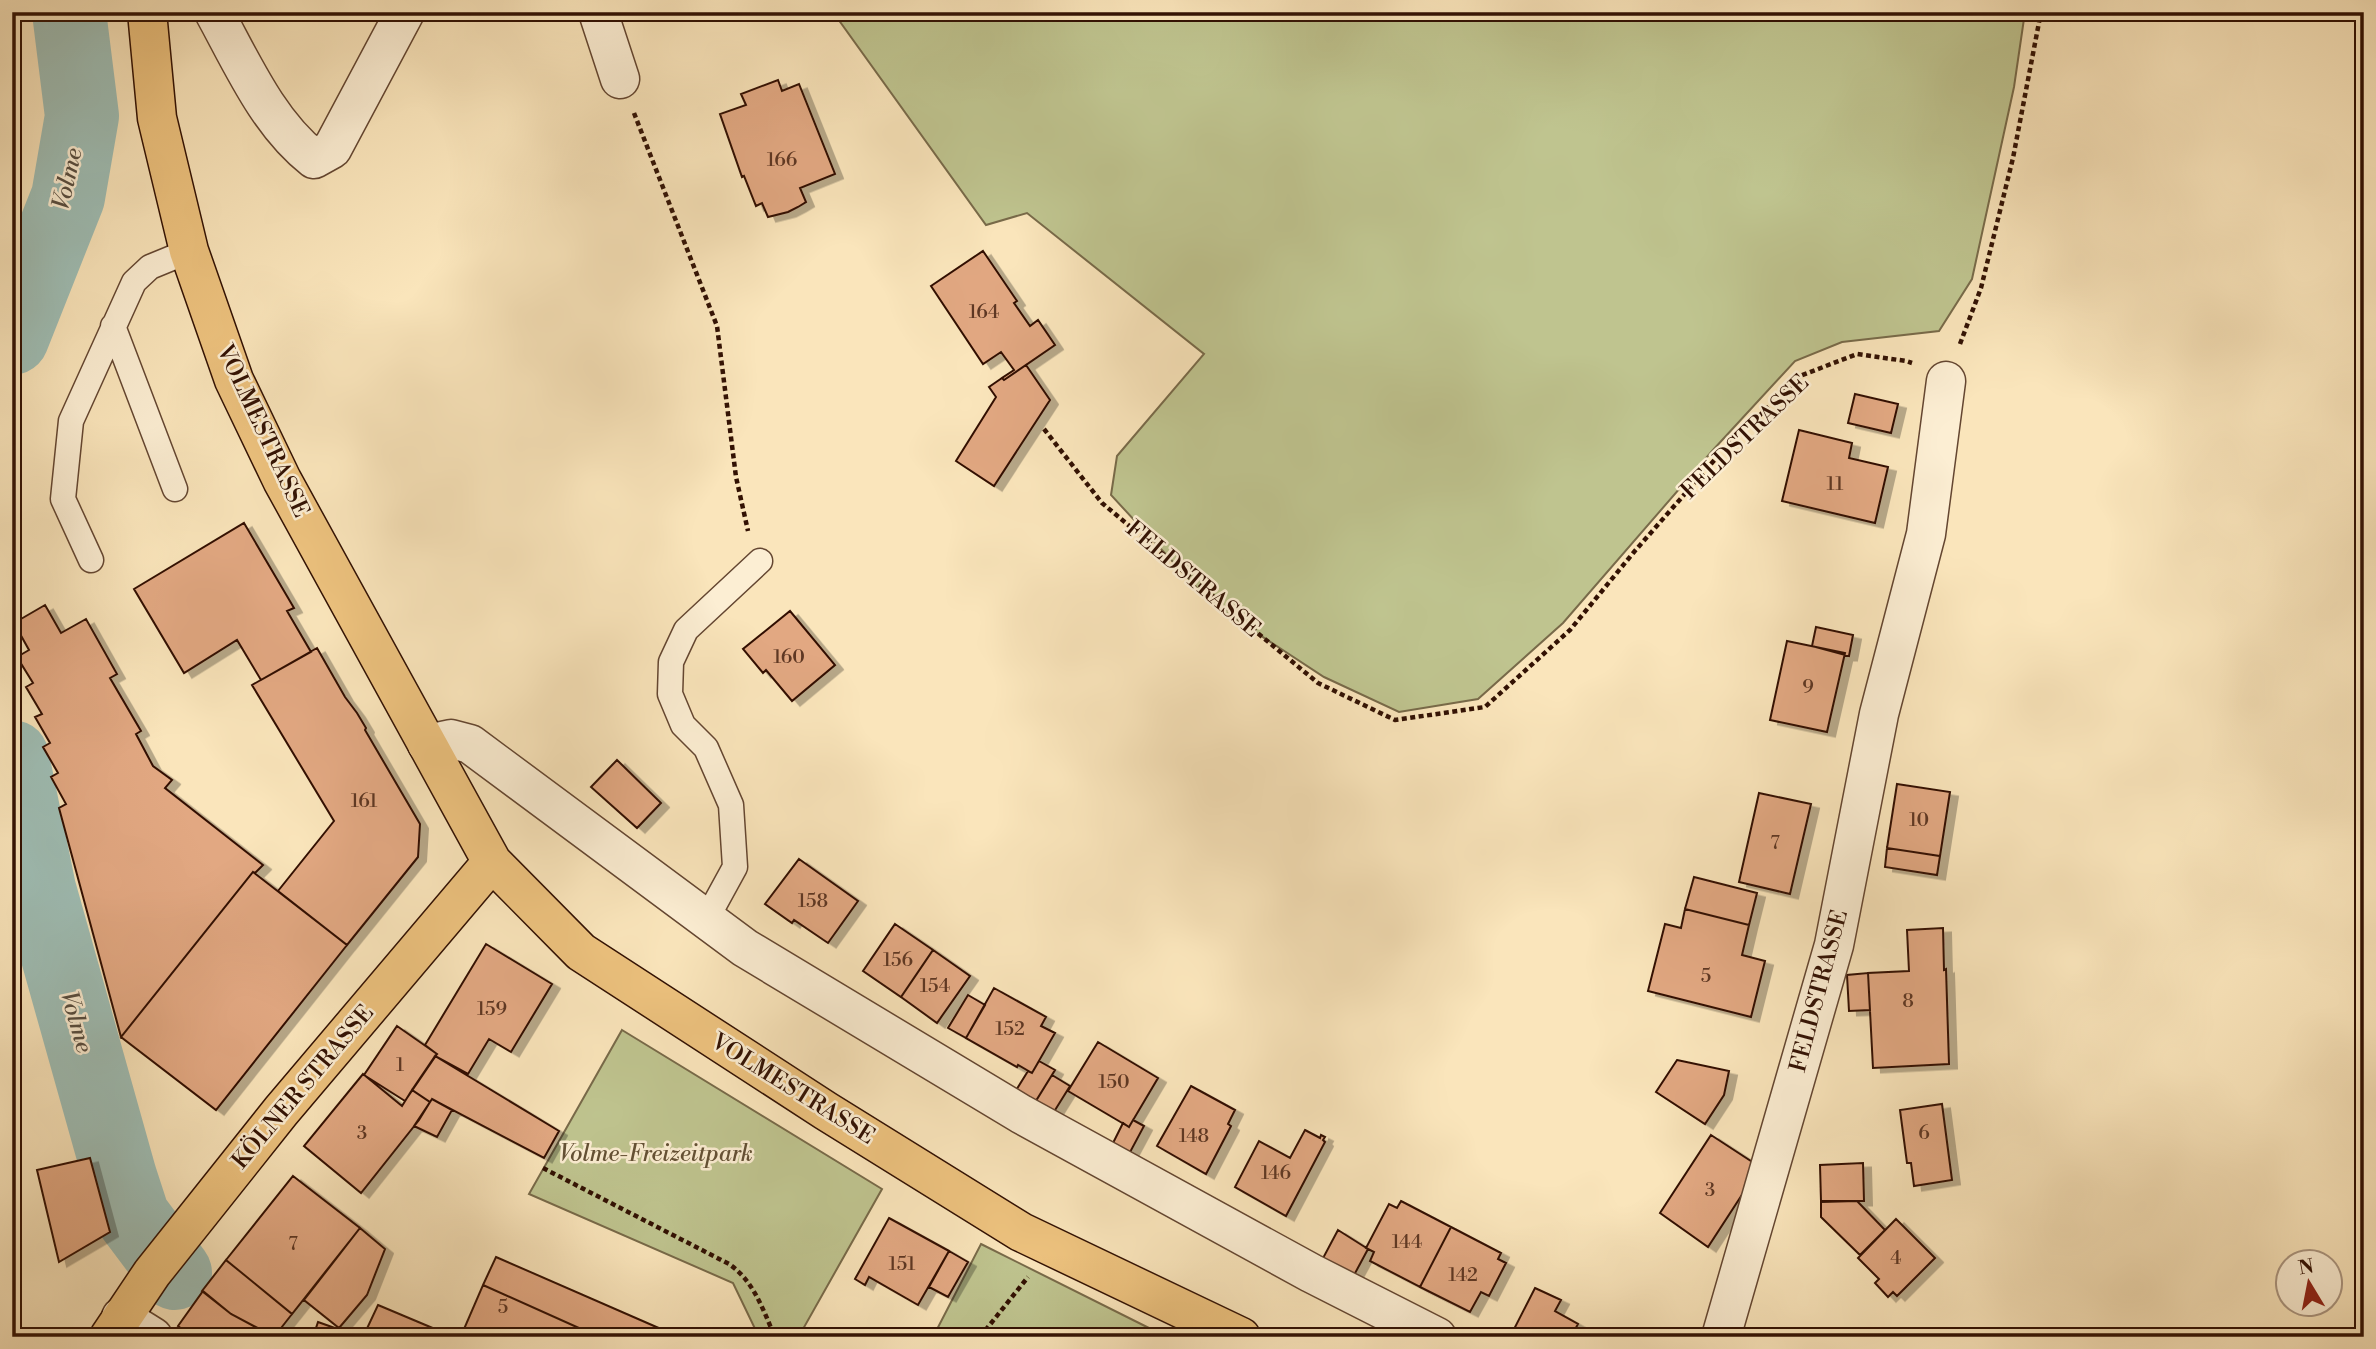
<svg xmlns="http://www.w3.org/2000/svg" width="2376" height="1349" font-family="'Libre Bodoni',serif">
<defs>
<filter id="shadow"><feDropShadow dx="8" dy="4.5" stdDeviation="0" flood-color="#0004"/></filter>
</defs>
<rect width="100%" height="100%" fill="#fae5bb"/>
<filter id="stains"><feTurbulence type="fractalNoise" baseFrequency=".00286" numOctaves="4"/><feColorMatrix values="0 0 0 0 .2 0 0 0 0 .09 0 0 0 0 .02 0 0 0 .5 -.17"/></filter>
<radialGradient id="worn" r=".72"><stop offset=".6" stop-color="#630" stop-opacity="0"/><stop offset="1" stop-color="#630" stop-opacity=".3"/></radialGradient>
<path fill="#bfc48f" stroke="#786a49" stroke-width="2" d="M833 12H2025L2014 87 1972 279 1939 331 1842 342 1795 361 1713 450 1563 623 1478 699 1399 712 1324 677 1211 603 1111 495 1117 456 1204 354 1027 213 986 225Z
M622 1030 882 1189 803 1329 818 1337H759L733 1283 529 1194Z
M981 1244 1167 1337H933Z"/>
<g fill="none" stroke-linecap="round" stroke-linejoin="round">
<path stroke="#9fbeb5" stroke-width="74" d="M12 338 68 197 82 116 69 12
M12 757 39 889 120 1177 133 1217 175 1273"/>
</g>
<path fill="#e2a882" stroke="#321103" stroke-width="2" filter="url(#shadow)" d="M778 80 782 91 799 84 835 174 800 188 806 202 798 207 788 212 768 217 762 203 756 206 744 176 742 177 720 114 746 105 741 94Z
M983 251 1017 301 1014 303 1030 326 1038 320 1055 345 1004 380 1002 378 1014 370 1001 352 983 364 931 286Z
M1026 365 1050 400 994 486 956 461 996 397 989 387 1002 378 1004 380Z
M1855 394 1898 404 1891 433 1848 423Z
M1799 430 1852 443 1849 458 1888 467 1875 523 1782 501Z
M244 523 294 608 287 611 311 652 261 680 237 640 184 673 134 589Z
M45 605 61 633 86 619 117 674 110 678 141 731 136 734 153 766 172 780 165 788 263 865 255 873 253 872 121 1037 59 808 66 804 51 777 58 773 43 747 50 743 35 717 42 714 26 687 33 683 17 657 29 650 14 623Z
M790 611 835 665 792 701 766 670 763 673 743 649Z
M1816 627 1853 635 1849 656 1812 646Z
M1787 641 1845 653 1827 732 1770 720Z
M317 648 345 697 357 713 366 728 365 730 420 824 418 857 347 945 278 891 334 821 252 685Z
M617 760 661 803 637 828 591 787Z
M1897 784 1950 792 1940 856 1887 848Z
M1759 793 1811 804 1790 894 1739 882Z
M1887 848 1940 856 1937 875 1885 867Z
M799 859 858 901 828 943 794 920 792 923 765 904Z
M253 872 347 945 216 1110 121 1037Z
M1694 877 1757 893 1749 925 1685 909Z
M1685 909 1749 925 1742 955 1765 961 1751 1017 1648 991 1665 924 1681 928Z
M895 924 933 950 901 997 863 971Z
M1943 928 1944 970 1946 969 1949 1064 1873 1068 1868 973 1909 971 1907 930Z
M486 944 552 984 511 1052 489 1039 468 1074 435 1056 437 1054 425 1045Z
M933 950 970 976 937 1023 901 997Z
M1868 973 1870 1010 1849 1011 1847 975Z
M994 988 1046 1017 1041 1026 1055 1033 1032 1073 1018 1065 1017 1067 966 1038Z
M968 995 985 1005 966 1038 948 1028Z
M397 1026 437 1054 405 1101 364 1075Z
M1098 1042 1158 1078 1129 1127 1068 1091Z
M435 1056 559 1131 544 1158 432 1099 430 1102 412 1090Z
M1677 1060 1729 1071 1724 1095 1705 1124 1656 1092Z
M1039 1061 1055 1070 1034 1104 1015 1092 1028 1071 1032 1073Z
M363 1074 402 1106 412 1090 430 1102 419 1120 361 1193 304 1146Z
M1052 1075 1070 1086 1052 1115 1034 1104Z
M1191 1086 1235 1110 1228 1124 1231 1126 1206 1174 1157 1146Z
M432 1099 452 1110 437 1137 414 1126Z
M1942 1104 1952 1180 1914 1186 1911 1163H1907L1900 1110Z
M1133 1120 1144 1126 1128 1156 1111 1147 1123 1123 1129 1127Z
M1305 1130 1320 1138 1321 1135 1325 1137 1323 1140 1325 1142 1286 1216 1235 1187 1259 1141 1290 1158Z
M1711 1135 1760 1167 1708 1247 1660 1213Z
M90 1158 110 1232 59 1262 37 1170Z
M1863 1163 1864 1201H1821L1820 1165Z
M293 1176 360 1228 292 1314 226 1260Z
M1401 1201 1451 1227 1420 1287 1370 1261 1374 1252 1366 1248 1389 1204 1397 1208Z
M1857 1201 1885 1230 1860 1255 1821 1217V1202Z
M889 1218 949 1251 918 1305 869 1277 865 1285 855 1279Z
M1896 1219 1935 1258 1897 1296 1893 1292 1888 1297 1875 1283 1879 1279 1858 1258Z
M1451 1227 1501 1253 1498 1259 1506 1263 1489 1296 1481 1292 1470 1312 1420 1287Z
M360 1228 385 1249 367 1295 339 1328 304 1300Z
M1338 1230 1368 1249 1353 1277 1322 1260Z
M949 1251 968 1262 948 1297 929 1287Z
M496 1257 661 1329 678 1337H599L483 1285Z
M226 1260 292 1314 274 1337 231 1314 202 1291Z
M483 1285 599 1337H480L464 1329Z
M1535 1288 1561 1300 1555 1311 1578 1324 1571 1337H1510Z
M203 1291 231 1314 275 1337H192L178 1326Z
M378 1305 454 1337H363Z
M318 1322 360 1337H313Z"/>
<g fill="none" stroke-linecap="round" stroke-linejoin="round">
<defs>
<path id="service" d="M113 326 175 489
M91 560 63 499 71 421 134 282 150 267 189 251
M706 920 735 867 731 805 706 748 683 725 670 694 671 662 686 630 760 561"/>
<path id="minor" d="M214 12C242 63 268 123 314 159L332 149 405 12
M598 12 620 79
M427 744 451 739 470 744 745 948 1021 1114 1311 1273 1437 1337
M121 1317 153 1337
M1721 1337 1834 945 1879 714 1926 534 1946 381"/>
<path id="primary" d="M147 12 157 118 189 251 234 380 282 480 492 862 581 952 826 1111 1021 1232 1241 1337
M109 1337 152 1273 281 1111 492 862"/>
</defs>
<use href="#service" stroke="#644631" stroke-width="27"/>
<use href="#minor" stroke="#644631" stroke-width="41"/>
<use href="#primary" stroke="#321103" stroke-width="41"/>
<path stroke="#321103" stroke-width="4.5" stroke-dasharray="5 3.5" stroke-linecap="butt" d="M634 113 717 326 736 477 748 531
M1960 344 1981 288 2013 158 2041 12
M1044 429 1102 503 1208 592 1318 683 1395 720 1485 707 1570 630 1634 552 1718 456 1800 376 1857 354 1906 361 1912 363
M543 1168 729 1264C754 1281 763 1310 775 1337
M980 1337 1028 1277"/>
<use href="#service" stroke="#fceed3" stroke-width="24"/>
<use href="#minor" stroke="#fceed3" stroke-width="38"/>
<use href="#primary" stroke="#edc27e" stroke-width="38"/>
</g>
<g text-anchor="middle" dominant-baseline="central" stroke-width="5" stroke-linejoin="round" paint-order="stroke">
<g font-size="19" fill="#5e3723">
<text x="782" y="160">166</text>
<text x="984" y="312">164</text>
<text x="1835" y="484">11</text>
<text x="789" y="657">160</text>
<text x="1808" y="687">9</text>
<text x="364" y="801">161</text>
<text x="1919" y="820">10</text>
<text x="1775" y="843">7</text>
<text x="813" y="901">158</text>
<text x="898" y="960">156</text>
<text x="1706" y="976">5</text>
<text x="935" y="986">154</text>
<text x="1908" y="1001">8</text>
<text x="492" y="1009">159</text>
<text x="1010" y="1029">152</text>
<text x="400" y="1065">1</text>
<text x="1114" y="1082">150</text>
<text x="362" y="1133">3</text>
<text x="1924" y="1133">6</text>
<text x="1194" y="1136">148</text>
<text x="1276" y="1173">146</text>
<text x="1710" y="1190">3</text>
<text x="1407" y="1242">144</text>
<text x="293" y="1244">7</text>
<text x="1896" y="1258">4</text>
<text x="902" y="1264">151</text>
<text x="1463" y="1275">142</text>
<text x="503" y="1307">5</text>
</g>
<g font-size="23" fill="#321103" stroke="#fceed3">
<text transform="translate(263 431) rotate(65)">VOLMESTRASSE</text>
<text transform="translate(1745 437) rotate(-44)">FELDSTRASSE</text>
<text transform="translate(1193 579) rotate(40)">FELDSTRASSE</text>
<text transform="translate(1819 991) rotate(-75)">FELDSTRASSE</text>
<text transform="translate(303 1087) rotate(-50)">KÖLNER STRASSE</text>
<text transform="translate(793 1089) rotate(32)">VOLMESTRASSE</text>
</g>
<g font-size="23" font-style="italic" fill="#635034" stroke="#fceed3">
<text x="656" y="1154">Volme-Freizeitpark</text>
</g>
<g font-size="24" font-style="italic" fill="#584e41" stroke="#fceed3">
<text transform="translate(68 179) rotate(-77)">Volme</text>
<text transform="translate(76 1022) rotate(74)">Volme</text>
</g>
</g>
<rect width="2376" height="1349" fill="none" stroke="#fae5bb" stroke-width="42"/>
<rect x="14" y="14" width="2348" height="1321" fill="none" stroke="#321103" stroke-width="3.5"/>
<rect x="21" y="21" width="2334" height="1307" fill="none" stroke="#321103" stroke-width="2"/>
<g transform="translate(2309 1283) rotate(350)"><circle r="33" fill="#fceed3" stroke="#ab9680" stroke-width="2"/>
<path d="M0-5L12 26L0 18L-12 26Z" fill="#8f2418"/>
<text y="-10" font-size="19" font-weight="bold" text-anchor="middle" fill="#321103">N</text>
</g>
<rect width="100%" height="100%" filter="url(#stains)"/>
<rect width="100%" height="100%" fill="url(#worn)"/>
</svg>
